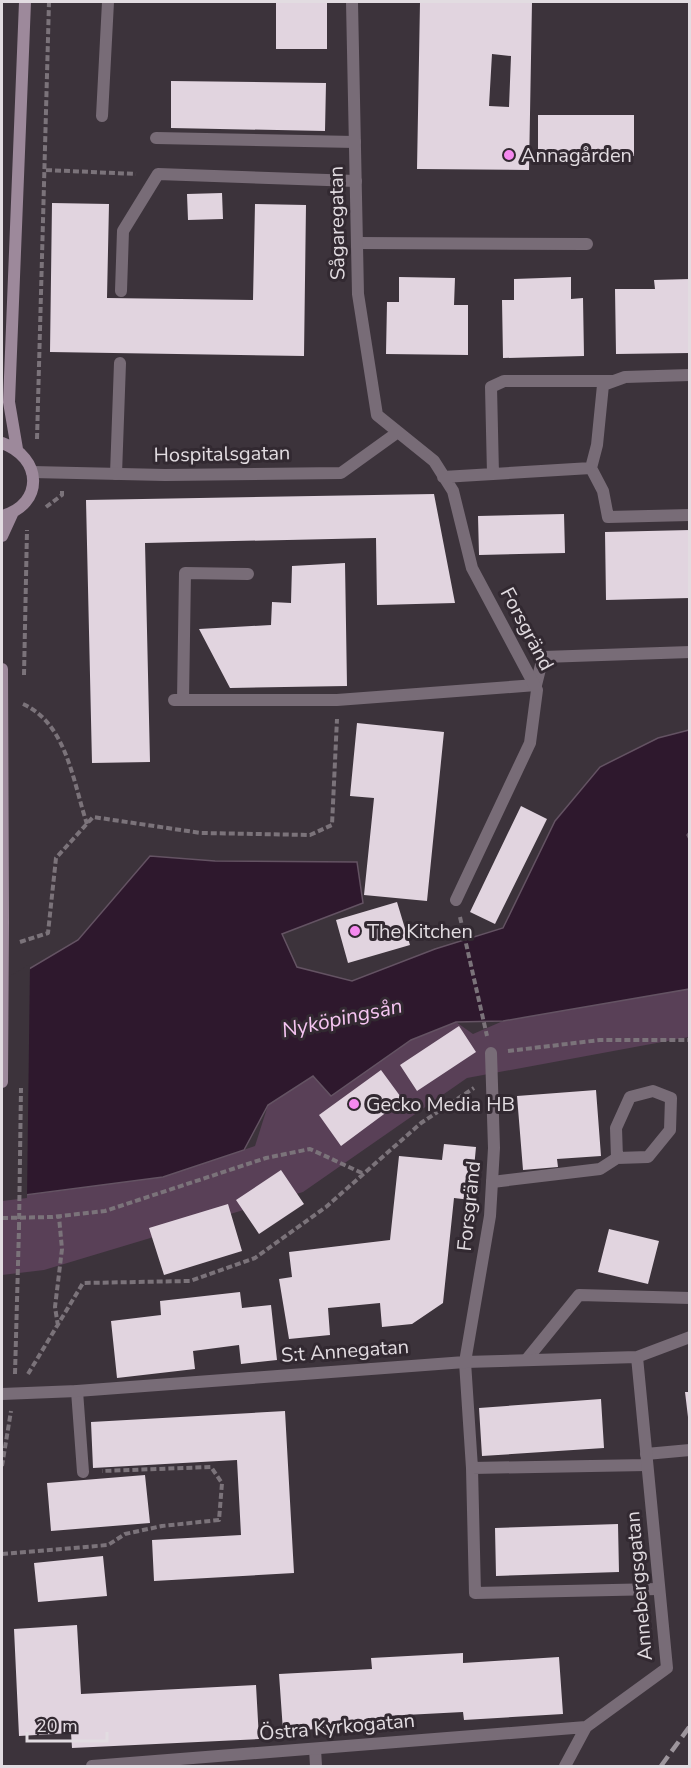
<svg xmlns="http://www.w3.org/2000/svg" width="691" height="1768" font-family="'Nunito Sans',sans-serif">
<rect width="100%" height="100%" fill="#3c333b"/>
<path fill="#594057" d="M689 989V1037L467 1078 303 1192 44 1270 2 1275V1198L163 1177 255 1146 268 1105 313 1076 331 1096 411 1040 456 1022 473 1034 503 1021Z"/>
<path fill="#2e182d" stroke="#645363" stroke-width="1.5" d="M689 730 690 831 687 835 690 841 689 989 503 1021 456 1022 411 1040 331 1096 313 1076 268 1105 244 1150 163 1177 2 1198V985L78 940 150 856 215 861 357 862 363 903 282 934 297 967 352 981 435 949 503 928 555 821 600 767 658 738Z"/>
<path fill="#3c333b" d="M30 964 27 1198 2 1201V981Z"/>
<path fill="#e1d4df" fill-rule="evenodd" d="M276 2H327V49H276Z
M420 2H532L529 170 417 169ZM492 54 511 56 509 107 489 106Z
M171 81 326 83 325 131 171 128Z
M538 115H634V156H538Z
M222 193 223 219 188 220 187 194Z
M52 203 109 204 107 298 253 300 255 204 306 205 304 356 50 352Z
M399 277 455 278 454 305H468V355L386 354 387 302H399Z
M571 277V299L583 298 584 356 503 358 502 300H514V279Z
M690 279V353L616 354 615 289H655L654 280Z
M434 494 455 603 377 605 376 538 145 543 150 762 92 763 86 500Z
M564 514 565 553 479 555 478 516Z
M690 530V598L606 600 605 532Z
M345 563 347 686 230 688 199 629 271 625 272 602 291 603 292 566Z
M357 723 444 732 427 901 364 895 374 798 350 796Z
M521 806 547 819 495 924 470 912Z
M397 902 410 945 348 963 336 920Z
M459 1026 476 1052 417 1091 400 1065Z
M381 1070 403 1100 341 1146 319 1115Z
M596 1090 601 1156 557 1159 558 1167 523 1170 517 1096Z
M444 1144 476 1147 471 1200 454 1198 443 1303 412 1324 382 1327 380 1303 328 1308 330 1335 289 1339 279 1279 292 1277 289 1252 390 1240 399 1156 442 1160Z
M281 1170 304 1204 259 1234 236 1200Z
M228 1204 242 1251 164 1275 149 1228Z
M609 1229 659 1241 648 1284 598 1272Z
M240 1292 242 1308 271 1305 277 1360 241 1364 239 1345 193 1351 195 1369 117 1378 111 1321 161 1315 160 1301Z
M685 1392H690V1417H688Z
M601 1399 604 1448 482 1456 479 1408Z
M285 1411 294 1573 154 1581 152 1540 241 1535 237 1460 93 1468 91 1422Z
M145 1475 150 1523 51 1531 47 1483Z
M618 1524 619 1572 496 1576 495 1528Z
M103 1556 107 1596 38 1602 34 1563Z
M77 1625 81 1694 256 1685 259 1739 72 1748 71 1733 19 1736 14 1629Z
M463 1653V1663L559 1657 563 1714 464 1720 463 1712 386 1716 387 1725 283 1731 279 1674 372 1669 371 1658Z"/>
<g fill="none" stroke-linecap="round" stroke-linejoin="round">
<path stroke="#7b737a" stroke-width="4" stroke-dasharray="6 3" stroke-linecap="butt" d="M46 170 136 174
M37 439 49 2
M46 507 62 495V490
M24 675 27 530
M23 704C67 724 73 782 87 824
M460 917 487 1036
M20 942 48 933 56 858 93 817 201 833 310 835 332 825 337 719
M508 1051 600 1040H690
M2 1218 52 1217 105 1211 266 1158 310 1149 364 1174
M58 1326 55 1307 62 1249 59 1217
M15 1374 19 1228
M28 1374 83 1283 190 1281 255 1258 326 1207 421 1123 474 1088
M2 1466 11 1411
M2 1554 108 1545 125 1534 162 1526 219 1520 222 1483 211 1467 102 1471"/>
<path stroke="#786c77" stroke-width="12" d="M102 116 108 2
M156 138 355 142
M357 243 587 244
M121 291 123 231 158 174 356 181
M116 474 120 363
M174 700H337L536 685 543 657 690 652
M183 700 185 573 248 574
M492 1182 600 1169 617 1158 648 1157 670 1130 671 1098 653 1091 630 1097 616 1128 617 1158
M527 1359 579 1295 690 1298
M465 1362 472 1468 475 1593 659 1589
M77 1391 83 1472
M646 1454 690 1450
M472 1468 647 1465
M315 1749 316 1766"/>
<path stroke="#786c77" stroke-width="12" d="M352 2 358 294 377 415 434 461 453 491 472 568 537 690 530 743 456 900
M690 375 625 377 603 385 597 445 591 468 603 491 608 517 690 515
M32 472 165 475 341 473 398 432
M493 474 491 387 504 381H612
M443 477 591 468
M465 1362 490 1216 494 1148 491 1053
M2 1394 77 1391 465 1362 637 1357 690 1337
M92 1766 586 1727
M565 1766 586 1727 667 1668 637 1357"/>
<path stroke="#9d899b" stroke-width="12" d="M2 443C42 457 45 504 2 516
M17 449 9 402 25 2
M2 536 13 512
M2 669 3 922"/>
<path stroke="#9d959c" stroke-width="4.5" stroke-dasharray="12 6" stroke-linecap="butt" d="M661 1766 690 1726"/>
<path stroke="#7b737a" stroke-width="4" stroke-dasharray="6 3" stroke-linecap="butt" d="M19 1228 21 1088"/>
<path stroke="#9d899b" stroke-width="12" d="M2 1082 3 922"/>
</g>
<g fill="#f589ef" stroke="#322931" stroke-width="2">
<circle cx="509" cy="155" r="6"/>
<circle cx="355" cy="931" r="6"/>
<circle cx="354" cy="1104" r="6"/>
</g>
<g text-anchor="middle" dominant-baseline="central" stroke-width="6" stroke-linejoin="round" paint-order="stroke">
<g font-size="20" fill="#e2dce1" stroke="#322931" text-anchor="start">
<text x="521" y="155">Annagården</text>
<text x="367" y="931">The Kitchen</text>
<text x="366" y="1104">Gecko Media HB</text>
</g>
<g font-size="20" fill="#e2dce1" stroke="#322931">
<text transform="translate(337 223) rotate(-91)">Sågaregatan</text>
<text transform="translate(222 454) rotate(-1)">Hospitalsgatan</text>
<text transform="translate(527 629) rotate(62)">Forsgränd</text>
<text transform="translate(469 1206) rotate(-84)">Forsgränd</text>
<text transform="translate(345 1351) rotate(-4)">S:t Annegatan</text>
<text transform="translate(639 1586) rotate(-95)">Annebergsgatan</text>
<text transform="translate(337 1727) rotate(-5)">Östra Kyrkogatan</text>
</g>
<g font-size="21" font-style="italic" fill="#f6c5f2" stroke="#322931">
<text transform="translate(342 1018) rotate(-12)">Nyköpingsån</text>
</g>
</g>
<rect width="691" height="1768" fill="none" stroke="#e2dce1" stroke-width="6"/>
<path d="M27 1732v9h80v-9" fill="none" stroke="#e2dce1" stroke-width="3"/>
<text x="36" y="1732" font-size="18" fill="#e2dce1" stroke="#322931" stroke-width="4.5" paint-order="stroke">20 m</text>
</svg>
